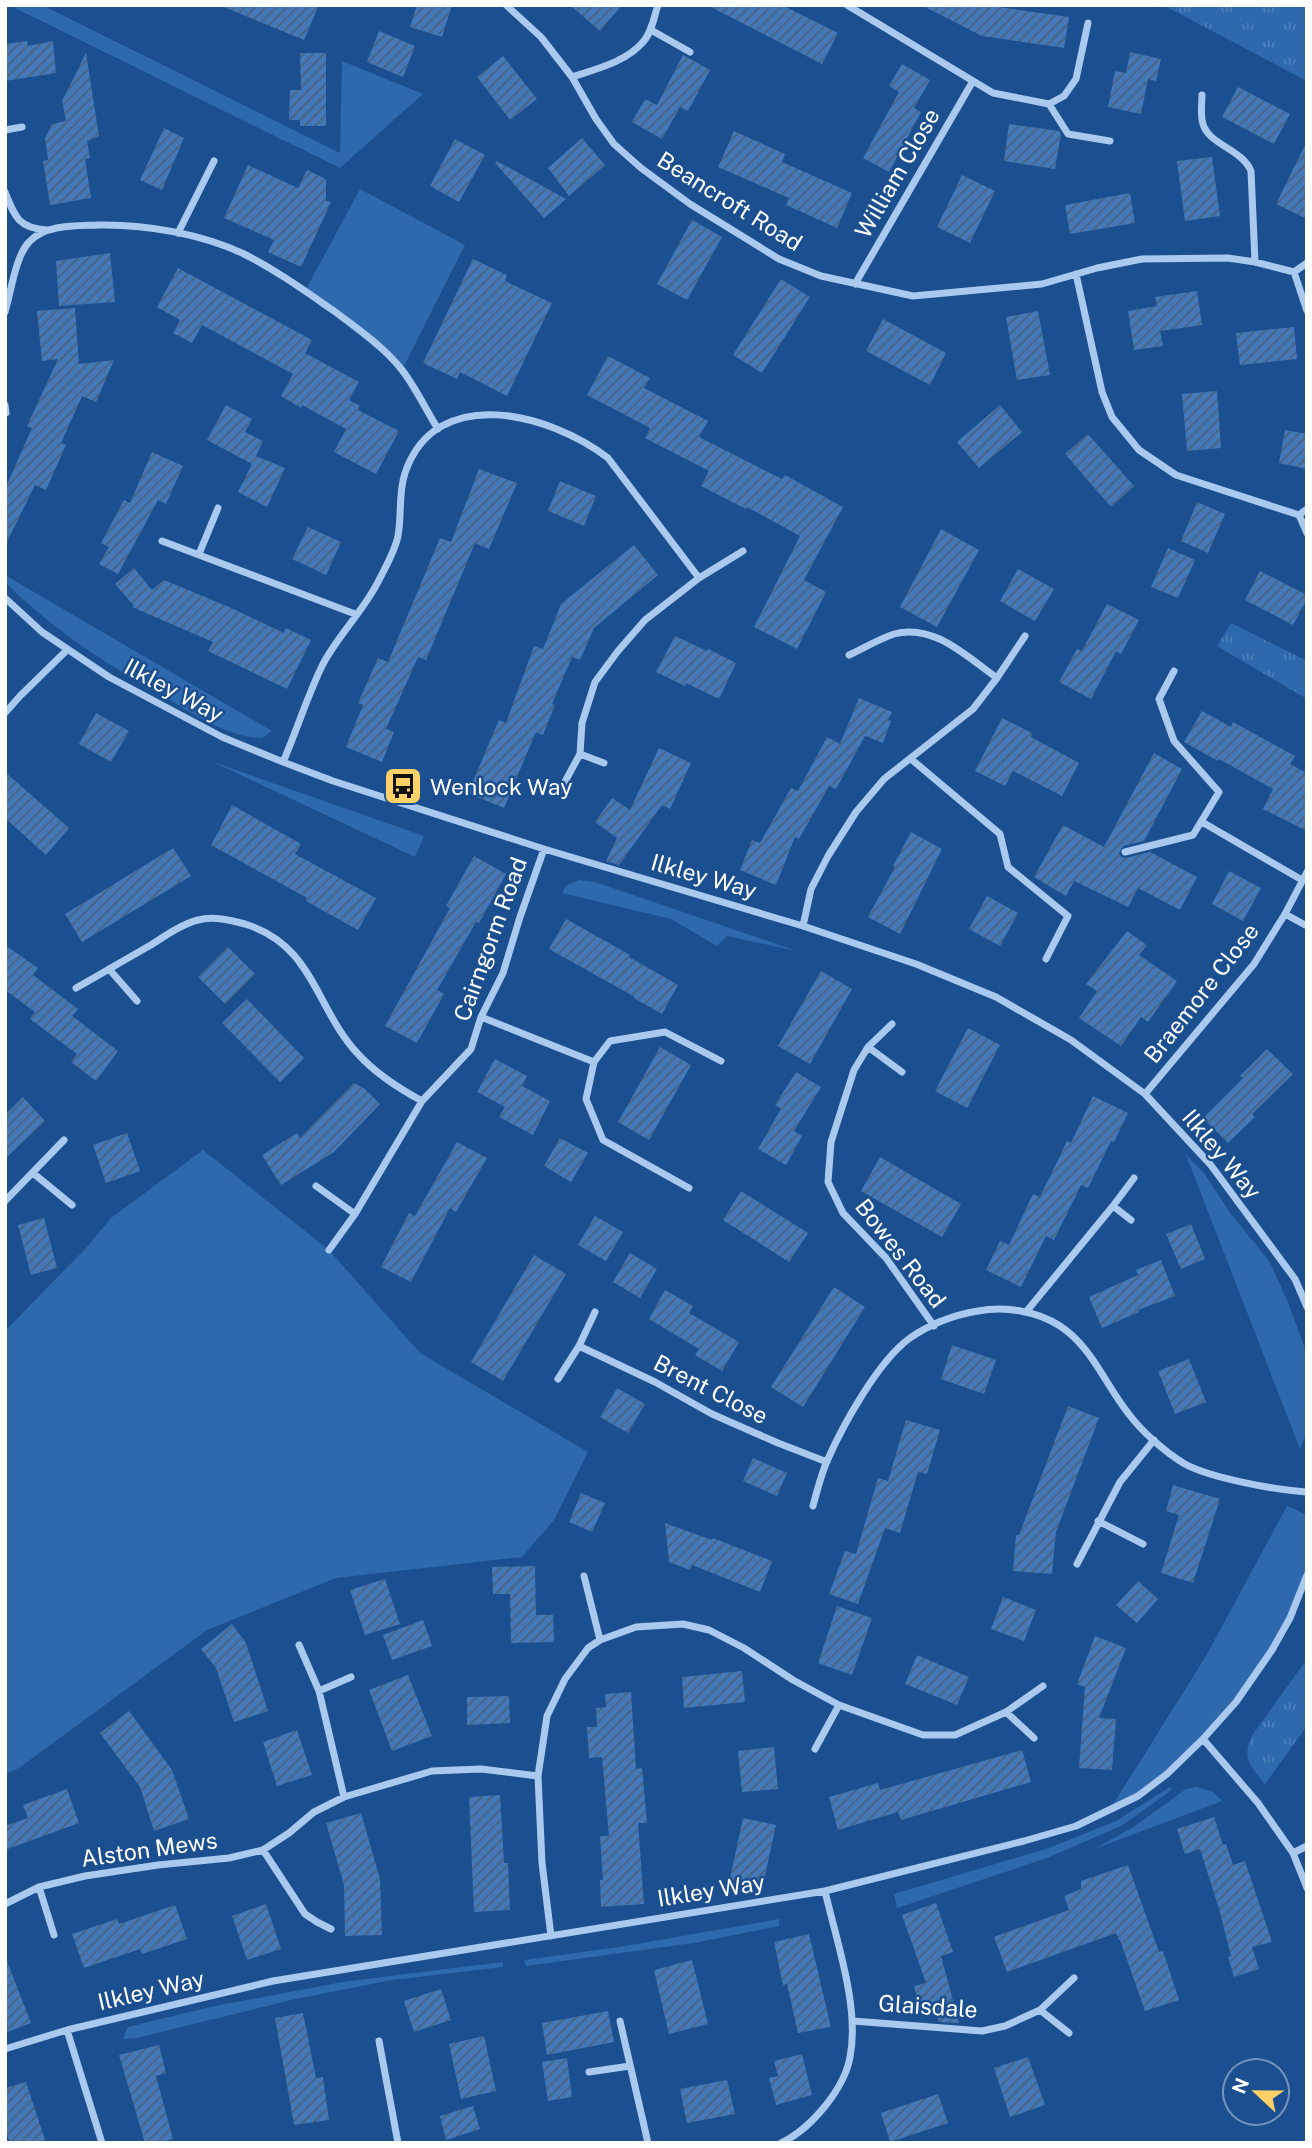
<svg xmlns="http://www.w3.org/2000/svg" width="1312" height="2148" font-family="'Public Sans',sans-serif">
<defs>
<pattern id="park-tufts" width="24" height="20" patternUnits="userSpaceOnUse" patternTransform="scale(1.75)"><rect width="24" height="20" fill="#2e69ad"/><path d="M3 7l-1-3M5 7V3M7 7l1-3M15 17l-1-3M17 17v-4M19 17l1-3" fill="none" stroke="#4d80b9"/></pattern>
<pattern id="building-hatch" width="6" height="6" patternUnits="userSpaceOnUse" patternTransform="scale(1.75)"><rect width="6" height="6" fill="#4478b7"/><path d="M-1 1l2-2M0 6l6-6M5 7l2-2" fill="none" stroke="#486282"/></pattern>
</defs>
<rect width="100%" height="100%" fill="#1b4f8f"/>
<path fill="#2e69ad" d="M9 5H42L340 153 342 61 423 94 340 168Z
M360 189 465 245 402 370 305 291Z
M5 575 272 731 262 738C231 738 194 715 168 699 108 665 54 631 5 582Z
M213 762 424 836 415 857Z
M579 880 595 882 797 951 727 936 717 946 671 919 562 893 567 885Z
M203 1150 329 1250 420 1353 588 1452 554 1520 522 1557 336 1578 207 1630 19 1768 5 1774V1331L86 1248 111 1218Z
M1186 1155 1204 1173 1231 1214 1270 1262 1289 1305 1304 1346 1307 1364V1432L1300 1449Z
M1287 1506 1307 1515V1575L1290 1618 1236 1702 1167 1774 1109 1811 1206 1656Z
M1170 1787 1172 1790 1121 1826 1047 1858 897 1908 894 1894 1049 1848 1116 1821Z
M1196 1787 1213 1792 1222 1801 1094 1849 1135 1826 1186 1789Z
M779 1919V1926L694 1943 526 1966 524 1960 619 1947Z
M503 1962V1967L392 1980 291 2000 137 2038 123 2039 128 2027 210 2007 342 1982Z"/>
<path fill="url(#park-tufts)" d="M1163 5H1307V81Z
M1231 623 1307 661V699L1217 646Z
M1307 1659V1726L1265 1784C1251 1767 1242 1760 1251 1737Z"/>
<path fill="url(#building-hatch)" d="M219 5H319L304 40Z
M417 5H452L442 37 410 27Z
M570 5H622L600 31Z
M707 5H782L838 33 822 64Z
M921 5H985L1069 17 1064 48 982 36Z
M379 31 415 46 403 77 367 62Z
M27 41 28 46 53 41 56 73 5 81V44Z
M1130 52 1161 59 1156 81 1148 79 1141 114 1108 107 1115 71 1126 73Z
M86 53 99 136 87 141 90 158 85 159 91 198 50 205 43 161 48 160 45 138 52 124 66 121 62 101Z
M300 53H326V126H300V120H289L290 90H301Z
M683 55 710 70 688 111 680 107 662 139 632 122 645 99 657 105Z
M503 56 537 99 510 120 477 77Z
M902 64 930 80 914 108 921 112 889 172 863 158 899 92 889 86Z
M1238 87 1290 114 1274 144 1222 117Z
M1009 124 1059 131 1061 134 1055 169 1004 161Z
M164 128 184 138 162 190 140 180Z
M734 131 785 154 782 162 852 193 837 228 786 205 789 198 718 167Z
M582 138 605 165 569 196 548 168Z
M455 139 485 155 459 202 430 186Z
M1307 141V219L1276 204Z
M1212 157 1220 216 1185 221 1177 161Z
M497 161 566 199 544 218 495 163Z
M248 165 298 188 307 170 326 179V201L331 202 301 267 268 252 274 240 224 218Z
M962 175 995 191 970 243 937 227Z
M1130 193 1135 223 1070 234 1065 205Z
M692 220 722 237 687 300 657 284Z
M110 253 115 302 59 306 56 261Z
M473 259 507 275 505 281 552 303 507 396 460 372 457 379 423 363Z
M178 268 312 340 305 353 359 382 349 400 360 406 358 410 399 431 376 474 334 452 346 429 302 405 301 408 281 396 293 374 202 325 192 343 173 333 180 320 157 307Z
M781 279 810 297 762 373 733 355Z
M1197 291 1202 325 1160 331 1163 346 1134 350 1128 311 1157 306 1155 297Z
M75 308 79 364 114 360 96 402 82 396 61 443 66 445 46 490 35 485 5 546V489L32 428 27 426 58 359 42 361 37 311Z
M1038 311 1050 375 1017 380 1006 317Z
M883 319 946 353 930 385 866 351Z
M1294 327 1297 359 1240 365 1236 333Z
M608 356 650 378 644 388 708 421 699 437 782 479 785 475 843 507 804 580 826 592 797 649 754 627 800 536 747 507 746 509 701 486 709 471 645 438 650 428 587 395Z
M1217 391 1221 448 1187 451 1182 394Z
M226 405 252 419 245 432 263 441 256 456 285 468 267 507 238 492 252 464 207 440Z
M1000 405 1022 432 979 468 957 442Z
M1285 430 1307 434V469L1279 463Z
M1088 434 1134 486 1111 507 1065 454Z
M152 452 183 466 166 504 158 500 118 574 99 564 109 547 101 543 124 500 130 503Z
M479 469 517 483 489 549 475 543 426 660 418 657 386 729 394 732 382 762 346 747 363 705 358 703 378 658 388 662 440 538 451 542Z
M560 481 596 496 584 526 548 511Z
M1197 502 1225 514 1208 553 1181 541Z
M308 527 341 542 326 575 292 559Z
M941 529 979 550 937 627 900 607Z
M634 545 658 575 594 628 580 660 572 657 552 704 555 705 543 735 536 732 504 808 468 793 499 720 506 723 534 646 543 649 561 604Z
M1168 548 1195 560 1178 598 1151 587Z
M134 568 152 590 164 580 229 607 284 633 286 628 311 640 287 689 208 651 213 642 132 607 134 606 115 584Z
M1018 569 1054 589 1035 621 1000 601Z
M1260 571 1307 595V599L1293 625 1245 600Z
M1107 604 1139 620 1121 654 1116 651 1091 699 1059 682 1077 649 1082 651Z
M675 636 707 651 708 649 736 663 719 699 686 683 685 686 656 672Z
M859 698 892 712 888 720 891 721 883 743 865 736 836 789 829 786 799 839 795 837 776 885 740 870 752 840 760 843 791 788 798 791 827 737 840 744Z
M1202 711 1231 727 1233 722 1295 756 1290 764 1307 773V831L1263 809 1273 789 1219 759 1218 761 1184 742Z
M96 713 129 731 111 762 79 744Z
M1002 718 1032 733 1031 737 1079 763 1062 796 1013 771 1005 786 975 771Z
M659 748 691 763 670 809 662 805 619 865 606 861 617 838 595 822 612 798 630 810Z
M1154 753 1182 769 1144 841 1123 846 1119 853 1121 857 1126 858 1150 852 1197 877 1180 910 1138 888 1128 907 1074 881 1066 896 1034 877 1063 825 1104 847Z
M5 772 69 828 46 855 5 818Z
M232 805 301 844 295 854 376 898 358 930 306 901 307 898 211 845Z
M911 832 942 849 900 934 868 917 895 867 893 866Z
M173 848 191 876 82 942 65 914Z
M474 856 506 874 479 923 476 922 437 990 444 994 417 1043 385 1026 450 908 446 906Z
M1229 871 1261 888 1243 921 1212 904Z
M987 896 1018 913 1000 946 969 929Z
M566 919 630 955 629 957 678 985 662 1014 634 998 635 997 549 949Z
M1127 931 1147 945 1139 955 1177 981 1148 1022 1141 1017 1121 1046 1079 1018 1097 991 1086 984Z
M5 945 38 968 33 975 78 1009 72 1016 118 1051 96 1081 71 1062 77 1054 30 1019 35 1012 5 990Z
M228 947 255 974 225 1004 198 977Z
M821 971 852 989 810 1064 778 1046Z
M247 999 304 1058 280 1082 222 1023Z
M968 1028 1000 1045 967 1108 935 1091Z
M660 1047 691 1065 649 1140 618 1122Z
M1267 1049 1293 1074 1252 1114 1255 1117 1228 1143 1203 1118 1243 1078 1240 1076Z
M495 1059 527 1076 522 1086 550 1101 533 1135 499 1117 505 1107 477 1092Z
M796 1072 821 1087 794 1131 802 1136 786 1165 758 1149 781 1109 775 1105Z
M354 1083 365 1089 380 1104 334 1152 281 1185 262 1155 297 1133 300 1138Z
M1093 1096 1128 1113 1114 1142 1111 1141 1088 1188 1081 1185 1054 1240 1046 1236 1021 1287 986 1270 1000 1241 1009 1245 1033 1194 1040 1197 1067 1141 1071 1143Z
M23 1097 45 1121 5 1159V1115Z
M127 1133 140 1171 106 1183 93 1145Z
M560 1138 588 1153 571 1182 544 1166Z
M457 1142 487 1158 456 1212 450 1208 411 1282 381 1267 409 1213 415 1216Z
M880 1157 961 1204 942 1237 861 1191Z
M741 1191 808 1233 789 1262 723 1220Z
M595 1216 623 1232 606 1261 578 1245Z
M44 1218 57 1268 31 1275 18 1225Z
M1191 1224 1205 1259 1181 1269 1166 1234Z
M630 1253 657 1269 640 1298 613 1282Z
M534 1255 566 1274 503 1381 471 1362Z
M1161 1260 1175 1296 1138 1310 1139 1312 1102 1328 1089 1297 1138 1275 1136 1270Z
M834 1287 865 1307 803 1407 771 1387Z
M665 1290 693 1306 689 1313 739 1342 722 1371 695 1355 699 1349 649 1319Z
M952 1345 996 1360 984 1394 941 1379Z
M1189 1359 1206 1402 1175 1414 1158 1371Z
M617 1388 645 1404 628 1433 600 1417Z
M1068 1406 1099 1418 1056 1532 1052 1574 1013 1571 1016 1535H1019Z
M906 1420 940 1430 927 1474 918 1472 900 1533 885 1528 858 1604 829 1594 845 1551 856 1554 878 1478 888 1481Z
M753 1458 787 1473 777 1496 743 1481Z
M1173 1485 1220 1499 1193 1583 1161 1573 1179 1515 1166 1511Z
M581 1493 605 1503 592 1532 569 1522Z
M665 1523 712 1540 713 1538 772 1561 760 1592 692 1565 690 1570 669 1562Z
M535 1566 536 1615H553L554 1642 511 1643 510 1594H493L492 1567Z
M385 1579 400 1624 365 1635 350 1590Z
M1138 1581 1158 1599 1137 1623 1116 1605Z
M1003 1597 1036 1610 1024 1641 991 1629Z
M837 1606 872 1618 852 1675 818 1663Z
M423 1620 432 1646 392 1660 383 1635Z
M232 1624 246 1643 268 1711 234 1722 216 1668 201 1649Z
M1095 1636 1126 1648 1099 1718 1116 1719 1112 1770 1079 1768 1085 1687 1077 1684Z
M917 1655 969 1677 957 1705 905 1684Z
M742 1671 745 1702 684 1708 682 1677Z
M408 1675 432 1736 392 1751 369 1690Z
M631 1692 636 1769 642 1768 647 1823H638L644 1904 601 1907 600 1880H603L600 1836H609L602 1757 589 1758 587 1727H597L596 1708 606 1707 605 1694Z
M509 1696 510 1723 467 1725V1697Z
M129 1711 172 1770 189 1819 154 1831 140 1787 100 1733Z
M297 1730 312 1775 277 1786 263 1742Z
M774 1747 778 1789 742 1792 738 1751Z
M1022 1750 1031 1782 901 1820 898 1812 838 1830 829 1797 878 1783 880 1790Z
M67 1789 79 1823 5 1850V1826L28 1818 23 1805Z
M500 1795 504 1863H508L510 1910 474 1912 469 1797Z
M361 1813 380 1879 382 1935 345 1936 344 1885 326 1823Z
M1214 1817 1223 1845 1226 1844 1233 1865 1245 1861 1272 1942 1252 1947 1259 1969 1234 1977 1228 1957 1231 1956 1219 1909 1200 1849 1185 1854 1177 1829Z
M743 1818 776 1825 762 1890 729 1883Z
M1128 1865 1159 1952 1163 1951 1179 2000 1145 2011 1120 1940H1119L1116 1933 1007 1972 994 1937 1069 1910 1064 1896 1081 1889V1881Z
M936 1903 953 1952 941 1956 959 2023 939 2022 934 2005 920 2009 914 1986 926 1983 902 1915Z
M266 1904 281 1949 247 1960 232 1916Z
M175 1905 187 1939 142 1954 140 1949 84 1968 72 1934 117 1919 119 1924Z
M809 1934 831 2027 798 2033 787 1984 783 1985 774 1942Z
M692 1960 708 2024 669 2034 654 1970Z
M7 1961 31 2023 5 2033V1962Z
M441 1989 451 2020 414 2032 404 2001Z
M608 2011 614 2042 547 2055 542 2023Z
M303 2013 316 2078 323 2077 329 2120 294 2125 275 2018Z
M484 2036 496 2091 461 2099 449 2044Z
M159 2045 166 2073 156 2076 173 2139 159 2143H145L119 2055Z
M802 2054 812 2095 776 2105 769 2078 778 2076 774 2061Z
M1028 2057 1045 2105 1010 2117 994 2068Z
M567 2058 572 2097 548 2101 542 2062Z
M727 2080 735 2114 687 2123 680 2089Z
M26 2082 46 2143H10L5 2129V2088Z
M938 2094 948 2123 890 2142 881 2113Z
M473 2106 480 2129 446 2140 440 2116Z"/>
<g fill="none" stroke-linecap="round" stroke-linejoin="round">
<path stroke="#a9c9ee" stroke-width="7" d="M506 5 541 37 572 77 596 119 614 144 641 168 690 204 779 259 821 276 913 296 1042 284 1097 268 1142 259 1228 258 1255 262 1294 272 1307 263
M847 5 993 93 1049 104 1064 96 1076 79 1088 23
M651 30 690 52
M572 77C596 69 626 62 643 42 652 32 654 17 658 5
M1202 95C1202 104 1200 115 1203 124 1209 145 1242 149 1251 171L1255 262
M1049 104 1068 134 1110 141
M5 130 22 127
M5 192C15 217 18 228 47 230
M178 233 214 161
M1294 272 1307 311
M1076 274 1102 392 1112 417 1139 450 1176 475 1299 515 1307 509
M855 284 973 81
M5 312C11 293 15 257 29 242 45 224 77 226 99 225 145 224 202 234 244 254 276 270 305 291 334 311 357 328 384 347 402 370 416 388 426 410 438 429
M5 405 6 413
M1299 515 1307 533
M162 541 355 614
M199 554 218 508
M5 598 42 632 109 677 222 737 283 762 333 781 544 849 803 926 916 964 996 997 1071 1040 1145 1094 1210 1164 1295 1279 1307 1307
M849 655C864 648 879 639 894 634 934 623 967 657 997 678
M5 713 20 696 67 650
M580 754 604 763
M911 759 1000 834 1008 867 1068 916 1046 959
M283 762C297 730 308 694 323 664 339 634 365 609 379 580 386 566 395 551 398 536 402 515 398 494 405 473 436 382 551 414 608 458L699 578
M561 789 580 754 582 723 595 682 618 651 645 620 699 578 743 551
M1202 822 1302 880
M1125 852 1193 835 1219 792 1174 741 1159 699 1174 671
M1285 914 1307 926
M803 926 811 889 828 856 856 812 884 779 973 709 997 678 1025 636
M109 969 137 1001
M76 988C101 974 126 959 151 945 165 936 182 924 198 920 213 916 230 920 245 924 314 945 315 1008 358 1054 376 1074 398 1088 422 1101
M481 1017 594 1062
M892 1024 868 1047 854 1070 831 1142 828 1182 843 1213 886 1258 934 1326
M868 1047 902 1072
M1145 1094 1254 964 1285 914 1307 872
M33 1173 72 1205
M316 1186 355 1214
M689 1188 603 1140 586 1099 594 1062 610 1041 665 1032 721 1061
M5 1201 64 1140
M1113 1206 1131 1220
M329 1250 355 1214 422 1101 471 1049 481 1017 503 973 520 917 544 849
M1026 1312 1113 1206 1134 1178
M579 1346 655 1382 712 1414 778 1443 827 1462
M558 1379 579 1346 595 1312
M813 1506C817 1491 821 1475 827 1461 843 1425 878 1361 910 1338 930 1324 954 1315 978 1311 1005 1306 1037 1311 1060 1326 1092 1347 1105 1384 1128 1413 1142 1432 1164 1451 1183 1463 1209 1478 1276 1490 1307 1492
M1098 1521 1143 1544
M1077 1564 1120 1482 1154 1440
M584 1576 600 1640
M299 1645 319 1691 344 1797
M319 1691 351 1677
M1006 1712 1034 1738
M1203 1739 1258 1803 1293 1853 1307 1888
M815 1749 839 1705
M263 1850 305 1914 317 1922 331 1929
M1293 1853 1307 1846
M39 1887 54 1935
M5 1904 39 1887 85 1876 158 1865 229 1858 263 1850 289 1833 314 1812 344 1797 432 1771 481 1769 538 1776
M551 1936 542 1863 538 1776 547 1716 565 1679 588 1648 600 1640 636 1627 683 1624 709 1630 744 1648 793 1680 839 1705 923 1735H955L1006 1712 1043 1686
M1040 2010 1069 2033
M620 2021 648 2143
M853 2021 982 2031 1005 2026 1040 2010 1074 1978
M67 2030 102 2143
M379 2041 398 2143
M5 2049 67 2030 273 1981 825 1891 1024 1841 1076 1826 1138 1796 1167 1774 1203 1739 1236 1702 1272 1650 1290 1618 1307 1575
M589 2072 630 2066
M781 2143C800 2134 813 2121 826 2105 837 2091 847 2075 850 2057 860 2007 836 1940 825 1891"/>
</g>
<defs>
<symbol id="bus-square" viewBox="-11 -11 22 22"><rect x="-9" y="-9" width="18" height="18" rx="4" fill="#ffd166" stroke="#1b4f8f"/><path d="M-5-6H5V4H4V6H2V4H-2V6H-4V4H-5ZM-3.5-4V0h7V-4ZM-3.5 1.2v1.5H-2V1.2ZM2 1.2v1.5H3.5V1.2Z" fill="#111"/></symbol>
</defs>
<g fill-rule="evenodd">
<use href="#bus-square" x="381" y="764" width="44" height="44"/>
</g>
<g text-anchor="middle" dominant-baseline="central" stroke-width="5" stroke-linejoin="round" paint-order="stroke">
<g font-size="23" fill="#fff" stroke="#1b4f8f">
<text transform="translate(897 173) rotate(-60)">William Close</text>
<text transform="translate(730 201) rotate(32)">Beancroft Road</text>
<text transform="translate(174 690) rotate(28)">Ilkley Way</text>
<text transform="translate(704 876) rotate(16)">Ilkley Way</text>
<text transform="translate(490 939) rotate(-70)">Cairngorm Road</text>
<text transform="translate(1201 993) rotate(-52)">Braemore Close</text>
<text transform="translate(1222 1154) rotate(50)">Ilkley Way</text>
<text transform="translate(901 1253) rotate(52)">Bowes Road</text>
<text transform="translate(711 1389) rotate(27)">Brent Close</text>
<text transform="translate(149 1849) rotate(-8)">Alston Mews</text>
<text transform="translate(711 1890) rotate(-9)">Ilkley Way</text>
<text transform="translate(151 1990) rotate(-13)">Ilkley Way</text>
<text transform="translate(928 2006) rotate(4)">Glaisdale</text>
</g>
<g font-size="23" fill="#fff" stroke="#1b4f8f" text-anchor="start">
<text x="430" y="786">Wenlock Way</text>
</g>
</g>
<rect width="1312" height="2148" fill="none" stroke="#ffffff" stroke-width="14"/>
<g transform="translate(1256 2092) rotate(292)"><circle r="33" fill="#1b4f8f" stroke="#7695bc" stroke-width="2"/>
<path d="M0-5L12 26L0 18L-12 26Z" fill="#ffd166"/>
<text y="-10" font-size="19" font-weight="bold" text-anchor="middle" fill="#ffffff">N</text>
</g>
</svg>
